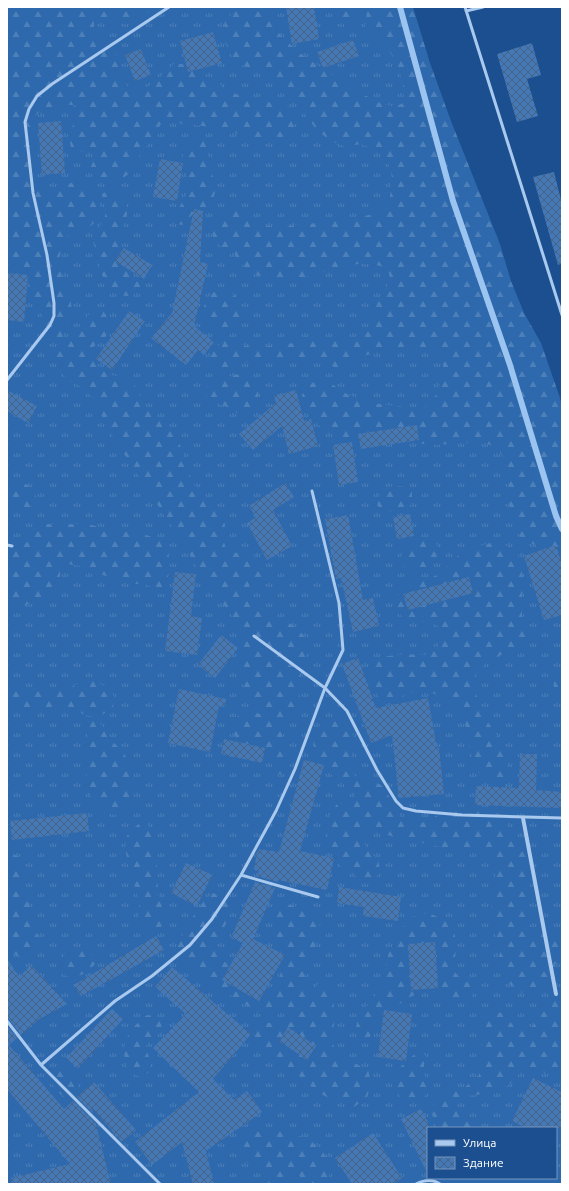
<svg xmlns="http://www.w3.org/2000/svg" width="569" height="1191" font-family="Ubuntu,sans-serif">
<defs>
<pattern id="grass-tufts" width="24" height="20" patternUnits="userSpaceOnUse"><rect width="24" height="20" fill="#2e69ad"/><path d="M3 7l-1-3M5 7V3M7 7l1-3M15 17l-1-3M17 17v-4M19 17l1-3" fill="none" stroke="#4d80b9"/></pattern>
<pattern id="forest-firs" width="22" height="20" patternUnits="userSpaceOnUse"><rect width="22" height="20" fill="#2e69ad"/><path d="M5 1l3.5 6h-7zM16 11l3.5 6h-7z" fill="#4d80b9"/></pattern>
<pattern id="building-cross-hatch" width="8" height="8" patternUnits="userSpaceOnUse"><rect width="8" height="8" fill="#4478b7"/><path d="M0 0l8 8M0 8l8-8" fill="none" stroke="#486282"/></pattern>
</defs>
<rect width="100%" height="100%" fill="#1b4f8f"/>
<path fill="url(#grass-tufts)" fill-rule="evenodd" d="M7 7H400L562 529V1184H7ZM428 1128H556V1178H428Z"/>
<path fill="url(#forest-firs)" d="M7 7H155L136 21 124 24 108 18H98L94 23V34C101 39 112 45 115 53 121 65 117 81 131 88 134 90 138 91 142 89 154 86 164 72 174 64H183L207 77 236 94 290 107 297 116 293 132 283 138H251L226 130 203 126 169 122 160 125 155 138 143 149 130 173 120 180 103 178 92 172 91 166 96 156 92 152H78L71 148 68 134 79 115 76 105H67L42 109 35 116 33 181 38 188 44 192 71 183H86L95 191 100 205 97 219 91 226C87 227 82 227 78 228 61 235 57 258 61 274 63 283 70 293 71 303 73 316 69 328 61 338L56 337 48 331 32 291 20 267 12 259 7 245Z
M241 7H259L282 37 299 53 355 90 378 102 394 107 403 103C407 85 397 58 384 45 381 41 375 40 372 36 369 33 367 29 365 26L367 11 369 7H413L430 63 451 121 500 244 511 281 524 313 541 343 560 398 562 406V547L536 545 523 541 514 527 509 503V485L505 460 497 448 482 441 437 445 340 437 324 430 307 413 303 403V394L310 384 318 380 327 381 347 394 366 402 411 408 425 407 436 395 443 375V359L436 351 422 347 384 351 358 357 350 366 340 369 311 359 283 358 250 361 227 370 213 371 206 368V361L223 340 236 341 245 346 262 347 284 344 340 339 362 336 371 328 377 302 385 292 390 278 387 268 373 264H358L341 267 295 280 271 279 247 272 234 253 214 242 212 231 222 210 229 209 236 211 241 217 256 224 281 228 299 224 322 223 338 218 352 219 373 214 385 204 390 197 392 177 387 158 376 149 360 144 346 147 331 141 319 132 307 118 293 93 275 76 241 65 232 57 226 44 224 29 225 20Z
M331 7H358L357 15 348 25 339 23Z
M193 137 202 138C209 147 208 157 210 168 213 179 220 192 210 203 205 209 196 210 192 215 190 216 188 220 187 223L181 225 177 223C172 211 185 203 187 191 189 179 184 164 182 152L184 148Z
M107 191C116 192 123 194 126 203 132 219 116 234 119 248 121 254 126 271 130 275 133 279 138 281 141 285L139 292C128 297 123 298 113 290 98 278 99 258 93 241 96 229 108 219 106 206 105 202 102 199 102 194Z
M218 290C226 291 235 293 239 300 242 304 241 311 241 316 236 343 215 330 203 316 204 303 205 297 218 290Z
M103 311C110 319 111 330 104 339 102 342 96 345 93 347L92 360C105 375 112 375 131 380L138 391 142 403 171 431 180 445 192 482 201 494 214 503 221 513 225 525 223 539 226 549 233 553 245 552 253 554 260 561 263 575 256 582 250 584 248 593C251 598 254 603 257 606 271 616 297 622 305 638 306 640 306 644 306 647 308 660 302 670 299 683 297 691 303 702 301 710 298 719 285 720 283 730 279 747 290 756 280 774L275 772 270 758 235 736 230 730C231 728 231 723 233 721 240 712 251 711 260 714L261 710 256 698 243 686 238 669 241 635 239 624 223 604 216 588 205 580 192 561 188 548 180 539 111 434 92 397 80 386 68 380 60 371 54 355V349L60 344 68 341 90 313Z
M244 373 254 378C260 393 263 410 244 417L225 406 215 403 207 398 204 390 210 380 223 378Z
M7 477C20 480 34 485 37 499 29 514 22 508 7 509Z
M394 486 406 487 412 492V503C410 505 408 508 405 509 398 513 378 515 377 503 377 498 381 493 384 488Z
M46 524H88L110 530 144 534 157 539 167 546C171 563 170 578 162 594H157L154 588 147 585 128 583 88 570 81 566 67 564 60 569V584L57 591 52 595 38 598 21 608H14L7 603V556L17 547 26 543 36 530Z
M416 539 428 540 436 543 439 550C437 555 435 562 432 565 425 573 412 571 404 567 398 552 403 547 416 539Z
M490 543 508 546 517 549 524 582 522 597V617L528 631 522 648 492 658 477 671 474 686 480 711 500 739 508 759 506 777 497 781 486 780C483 777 479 774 477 770 470 758 470 739 465 725 458 708 437 689 417 691 404 692 398 701 386 704 368 688 368 676 381 657L405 654 425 655 436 650 442 638 438 626 428 622H414L403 618 397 609 398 595 410 584 428 579 444 572 451 561 465 551Z
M559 667H562V705C551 694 552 680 559 667Z
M7 680 25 689 56 690 70 688 80 682 90 680 110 688 114 697 113 708C106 713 100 717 91 716 82 716 76 708 68 707 58 706 48 710 38 710 27 711 17 709 7 707Z
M326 719H341L351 728 354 738 350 762 354 775 363 782H376L384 787 396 810 404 822C411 823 422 824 428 821 434 818 439 813 444 812 453 809 465 809 475 810 491 812 498 815 509 827 514 833 523 841 525 849 534 876 518 908 534 933 536 933 538 934 540 934 549 934 551 927 562 935V954L542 985 529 994 520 992 507 982 501 972 499 959 501 950 493 927 491 911 495 875 493 861 488 850 479 846 459 848 441 847 391 836 371 829 364 833C363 836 363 839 364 842 366 849 371 852 375 857 384 866 378 878 370 884 360 883 357 879 352 870L341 867 329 846 327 831 330 814 337 804 348 803 355 800 354 790C328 777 295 746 326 719Z
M96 721C103 724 104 729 108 735 113 743 121 749 126 757 136 773 134 791 130 808L116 815C112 814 105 813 101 810 80 794 86 745 89 722Z
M140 823 147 824 152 830 156 846 158 893 165 917 161 927 150 932 142 930C137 922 140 913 139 903 136 884 121 854 127 836 130 830 135 827 140 823Z
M7 855H15L22 858 23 884 35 922 38 938 35 951 23 957 13 954 7 947Z
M213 893C217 895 223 897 226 901 235 912 221 934 215 944L220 959 273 992 278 990C283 972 282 944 273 928L275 916 283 904C300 906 314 912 321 928L301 988 304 991H312L318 984 325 981 332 988 335 1018 332 1038 334 1049 342 1058 368 1069 371 1083 367 1098 354 1107C342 1103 330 1099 319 1093 310 1087 304 1078 295 1073 288 1068 281 1064 274 1059 265 1054 260 1055 252 1047L256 1026C259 1025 263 1023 266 1023 275 1021 290 1025 297 1020V1013C285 1005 272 1010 258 1012L233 997 188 966 181 959 177 946C187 928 196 906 213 893Z
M428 913C463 925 456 940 454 971L461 979 471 984C476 995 472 997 464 1003L451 1002 441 993 433 992 417 994 410 997 378 1018 369 1039H362L355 1032 358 1018 383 985 388 955 399 931 412 917Z
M79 948 91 953 96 963C84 975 79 979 63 975 60 966 60 955 69 950 72 949 76 949 79 948Z
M554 1000H562V1068L548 1074 528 1066C518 1071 516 1081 507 1086 496 1093 478 1095 464 1096L458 1102C457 1120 465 1116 472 1128H437L432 1114 433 1105 440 1096 464 1088 479 1075 483 1056 480 1018 486 1012H496L504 1013 514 1027 520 1031 530 1029 538 1020 543 1009Z
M147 1015 156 1016 163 1022 159 1033 147 1040 146 1050 151 1061 149 1072 141 1077 130 1073C117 1048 127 1030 147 1015Z
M418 1051 423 1052 426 1057C425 1060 424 1064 424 1067 424 1082 432 1088 421 1102 403 1104 398 1096 391 1081L398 1069Z
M62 1064C72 1068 79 1078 78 1089 78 1093 75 1097 73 1101 63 1098 50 1088 52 1076 52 1073 54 1070 55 1067Z
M262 1130C288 1132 317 1135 328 1161 332 1169 330 1177 324 1184 306 1184 305 1183 294 1169L287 1170 284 1175 286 1184H266L258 1166 240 1160C237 1140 245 1136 262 1130Z"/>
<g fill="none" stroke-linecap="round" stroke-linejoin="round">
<path stroke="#9cc4f0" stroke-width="6" d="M400 7 453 201 510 365 556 516 562 529"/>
</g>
<path fill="url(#building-cross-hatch)" d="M286 7H314L319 39 292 44Z
M213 32 222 63 188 72 180 41Z
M353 40 359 56 323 68 317 52Z
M532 43 541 75 527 79 538 116 517 122 497 54Z
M141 49 151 75 135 81 125 55Z
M61 121 65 173 42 175 38 123Z
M160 159 183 163 177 201 153 197Z
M554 172 562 204V264L558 265 533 177Z
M194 209 203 211 200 262 208 264 194 326 214 342 204 355 198 350 186 365 151 338 172 313Z
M124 248 152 265 144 279 115 261Z
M7 273 28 275 24 322 7 320Z
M129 311 145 321 112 370 96 359Z
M7 390 37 406 28 423 7 411Z
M296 390 304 421 311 419 318 446 289 454 282 426 253 450 239 434 276 403 274 396Z
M417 425 419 440 361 449 358 434Z
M352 442 358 482 339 485 333 445Z
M285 483 294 497 273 510 292 546 267 560 247 523 256 517 249 506Z
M410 514 414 536 397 539 393 517Z
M348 515 363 600 373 598 379 626 353 632 341 578 336 579 325 519Z
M556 545 562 565V615L544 620 524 556Z
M175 572 196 574 191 616 202 618 197 655 165 651Z
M469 577 473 593 408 610 403 594Z
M221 635 238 648 215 678 198 665Z
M358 658 376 708 428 698 437 748H439L444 794 399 798 392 735 371 743 342 664Z
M179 689 226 699 225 706H219L210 752 168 743Z
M224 739 265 748 262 763 221 754Z
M520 754H537L536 790 562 792V808L475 805 476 786 519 788Z
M304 760 324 765 300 851 334 858 327 890 278 880V882L257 876 259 871 254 870 257 852 259 849 279 852Z
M87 813 89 831 12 840 10 821Z
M186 863 212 875 197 906 171 893Z
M255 882 275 888 253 939 285 955 259 1001 222 980 243 943 231 938Z
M339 887 401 897 398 921 363 916 364 907 337 903Z
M156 936 164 950 81 996 74 985Z
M435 942 438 988 411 990 408 944Z
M7 958 19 977 31 965 67 1004 39 1019 21 1035 9 1019 7 1018Z
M172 967 251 1034 213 1079 234 1100 247 1091 262 1112 206 1151 214 1184H193L182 1142 152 1165 135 1142 199 1092 153 1048 186 1014 155 987Z
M112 1009 123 1019 78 1068 66 1058Z
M384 1010 412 1014 406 1061 378 1057Z
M7 1026 17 1038 9 1045 64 1109 73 1101 96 1124 111 1184H12L11 1178 70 1164 7 1089Z
M288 1027 316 1046 307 1060 279 1041Z
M533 1078 562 1092V1128H526L512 1121Z
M94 1082 136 1130 122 1142 92 1108 93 1113 77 1097Z
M421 1109 428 1122V1175L401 1119Z
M373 1133 402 1178 392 1184H352L335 1158Z"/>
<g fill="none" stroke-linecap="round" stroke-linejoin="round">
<path stroke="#a9c9ee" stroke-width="3" d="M465 7 562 315
M466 11 483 7
M7 380 50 325 54 316V303L47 255 33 193 25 122 29 109 37 96 52 84 169 7
M7 545 12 546
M254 636 325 688 347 711 377 770 396 801 403 808 416 811 462 815 562 818
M241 875 318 897
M7 1021 41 1065 160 1184
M41 1065 115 1001 152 976 190 945 212 919 241 875 276 811 295 769 325 688 343 650 339 603 312 491
M416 1184C424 1180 433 1179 440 1184"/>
<path stroke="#a9c9ee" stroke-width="4" d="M523 818 556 994"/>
</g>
<rect width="569" height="1191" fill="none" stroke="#ffffff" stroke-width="16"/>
<rect x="427" y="1127" width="130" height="52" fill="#1b4f8f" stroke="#7695bc"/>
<rect x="435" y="1140" width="20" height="6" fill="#a9c9ee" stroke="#7695bc"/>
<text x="463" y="1147" font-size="12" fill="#ffffff">Улица</text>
<rect x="435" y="1157" width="20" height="12" fill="url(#building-cross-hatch)" stroke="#7695bc"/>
<text x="463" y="1167" font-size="12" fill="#ffffff">Здание</text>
</svg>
